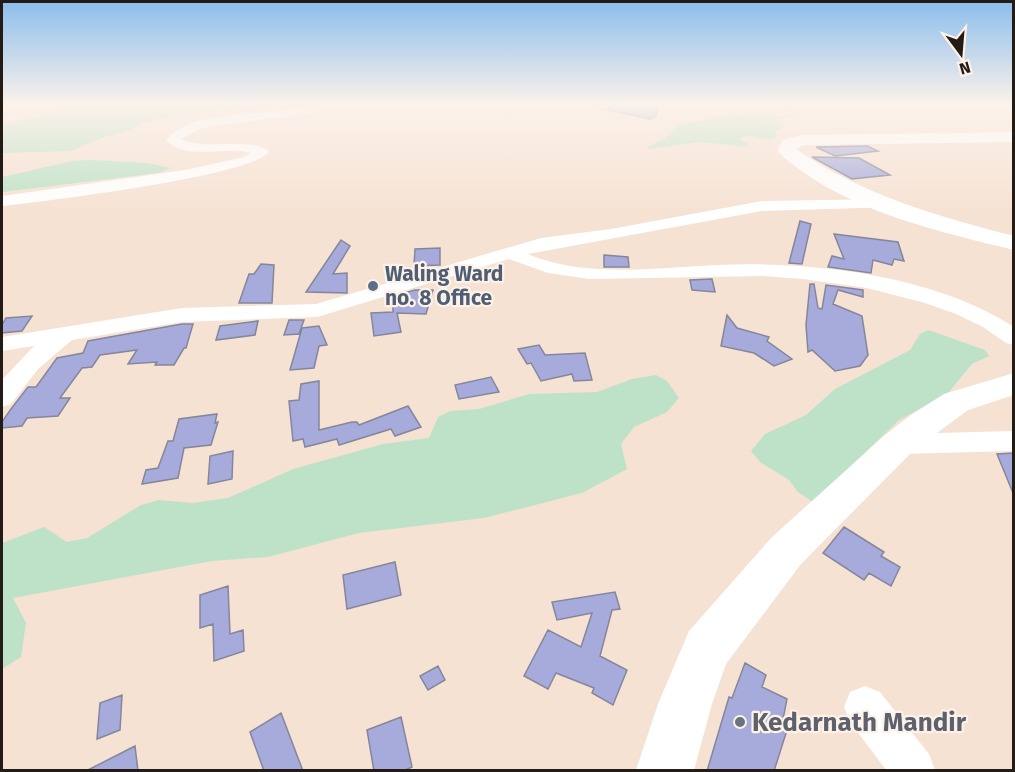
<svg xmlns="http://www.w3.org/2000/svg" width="1015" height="772" font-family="'Fira Sans',sans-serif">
<rect width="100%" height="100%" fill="#f6e2d3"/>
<path fill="#bde2c7" d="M91 104H307L293 107 176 114 138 124 131 130 104 137 71 151 2 153V125Z
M734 115 796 116 774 120 785 125 775 132 777 137C764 144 752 131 739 139L747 143 748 147 701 142 648 149V147L665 138 680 124Z
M91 160 148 163 171 168 158 173 2 192V177L72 161Z
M928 330 985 350 989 356 972 364 949 392 898 421 813 502 798 492 789 480 760 462 751 451 765 434 806 415 835 389 910 350 920 334Z
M656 375 667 381 679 398 667 412 634 427 621 444 627 469 582 493 484 518 359 533 268 557 212 561 13 598 26 623 21 657 2 669V543L44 527 67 542 87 538 141 505 159 500 192 503 228 498 293 469 383 444 429 438 438 417 450 411 479 409 529 394 597 392 632 379Z"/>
<path fill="#a7abdc" stroke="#84869a" stroke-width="1.5" d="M608 104H657L656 116 650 119 608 110Z
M867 146 878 151 835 156 816 147Z
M812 157 859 158 890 175 852 179Z
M800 221 811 224 802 264 789 263Z
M834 234 898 242 904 261 894 259 892 265 873 260 871 273 828 267 832 256 844 259Z
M341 240 350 246 333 274 347 273V293L306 292Z
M440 248V265L414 266 415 249Z
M604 255 628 257 629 267H604Z
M261 264 274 265 272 303H239L249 274H254Z
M712 279 715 292 692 290 690 280Z
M810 284H814L818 308 822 309 826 285 863 290V297L838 290 833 304 862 316 868 355 860 366 835 371 812 350 808 352 806 325Z
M415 290H433L426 314 397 313 401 332 374 336 371 313 393 312V296Z
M727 315 737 328 769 337 767 341 792 359 774 366 754 353 721 346Z
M32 316 22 331 2 333V325L6 318Z
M289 320H304L299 334 284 335Z
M258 321 255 335 216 340 220 326Z
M182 324H193L186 348H184L174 365H155L157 362 128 364 137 350 100 355 92 367 82 368 60 398H70L58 416 27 418 22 426 2 428V422L11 409 28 387H36L57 358 83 353 88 341Z
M319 326 327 345 319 346 314 368 290 370 302 328Z
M539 345 545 355 585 353 592 380 574 381 572 374 541 381 531 363 527 364 518 349Z
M491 377 499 392 459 399 455 385Z
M319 381V430L352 422H357L359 425 408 406 421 427 395 436 391 429 339 445 337 439 305 447 303 439 293 441 289 401 299 400 301 384Z
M217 414 215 423 218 422 211 445 184 448 178 478 142 484 146 470 158 468 168 441H173L179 419Z
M233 451 232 479 208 484 210 456Z
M1014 453V492L1013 493 997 454Z
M844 527 884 552 881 556 900 567 891 586 869 573 864 580 823 553Z
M395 562 401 595 347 609 343 575Z
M228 586 230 634 243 630 244 651 214 661 213 624 200 628V595Z
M615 592 620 609 612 610 600 656 627 670 613 705 592 693 594 688 556 673 548 689 524 676 548 630 581 647 592 613 557 620 552 602Z
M745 663 766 675 762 687 787 699 782 724 788 727 774 771H707L729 697 732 698Z
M438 666 445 680 428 690 420 676Z
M122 695 120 730 97 739 100 703Z
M281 713 303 771H264L250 732Z
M401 717 412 767 403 771H374L367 730Z
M135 746 138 771H86Z"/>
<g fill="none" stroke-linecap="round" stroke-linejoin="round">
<path stroke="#9f9085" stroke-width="1.5" stroke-dasharray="2 1.5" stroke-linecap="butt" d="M586 104 610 111
M781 104 791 111"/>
<path fill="#fff" fill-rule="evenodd" d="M317 104H333L308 114 213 126 199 129 181 139C205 151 237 137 267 149L269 152C248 177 44 201 2 206V196L185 170 244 157 251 153C225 145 187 162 166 140 194 105 277 119 317 104Z
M887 199 895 204 893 207 762 211 528 254C582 278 660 268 718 265 812 261 934 275 1014 327V345L1006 343 983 327 956 314 925 303 867 288 803 279 763 276 590 279 548 273 509 259 317 317 182 322 72 340 38 369 11 404 2 407V380L34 346 2 351V337L182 308 316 304 541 238 611 229 762 201Z
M1014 431V451L898 454 888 451 884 444 888 437 898 434Z
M865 686 880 692 929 754 935 770H886L850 722 844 707 850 692Z"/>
<path fill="#fff" fill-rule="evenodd" d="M1014 132V142L803 145 796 149C862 195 937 216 1014 236V250C941 232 860 214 799 169 792 163 783 158 778 151L782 140 802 135Z
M1014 373V395L968 410 937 433 911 453 801 564 726 664 712 704 694 770H636L658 704 689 631 771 538 885 435 911 415 944 394Z"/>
</g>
<linearGradient id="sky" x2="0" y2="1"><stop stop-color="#8bbdec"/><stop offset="0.49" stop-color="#fbf2eb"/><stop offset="1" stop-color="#fbf2eb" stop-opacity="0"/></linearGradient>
<rect width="1015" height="212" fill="url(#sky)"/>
<circle fill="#5c6f8a" stroke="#fdf1e8" stroke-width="2" cx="373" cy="286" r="6"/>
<circle fill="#6b7280" stroke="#fdf1e8" stroke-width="2" cx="740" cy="722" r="6"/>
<g text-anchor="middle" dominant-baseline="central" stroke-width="4.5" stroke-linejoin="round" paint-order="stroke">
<g font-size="21" font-weight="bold" fill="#4e5e75" stroke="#fdf1e8" text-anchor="start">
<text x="385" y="274">Waling Ward<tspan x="385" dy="24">no. 8 Office</tspan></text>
</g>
<g font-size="26" font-weight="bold" fill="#5b616d" stroke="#fdf1e8" text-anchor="start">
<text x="752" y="722">Kedarnath Mandir</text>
</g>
</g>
<rect width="1015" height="772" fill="none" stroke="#231c16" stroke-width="6"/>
<g transform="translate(961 54) rotate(164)" stroke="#fdf1e8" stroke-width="4.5" paint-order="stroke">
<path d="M0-4.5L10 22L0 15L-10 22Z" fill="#231c16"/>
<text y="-9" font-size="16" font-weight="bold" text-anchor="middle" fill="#231c16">N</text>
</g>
</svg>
